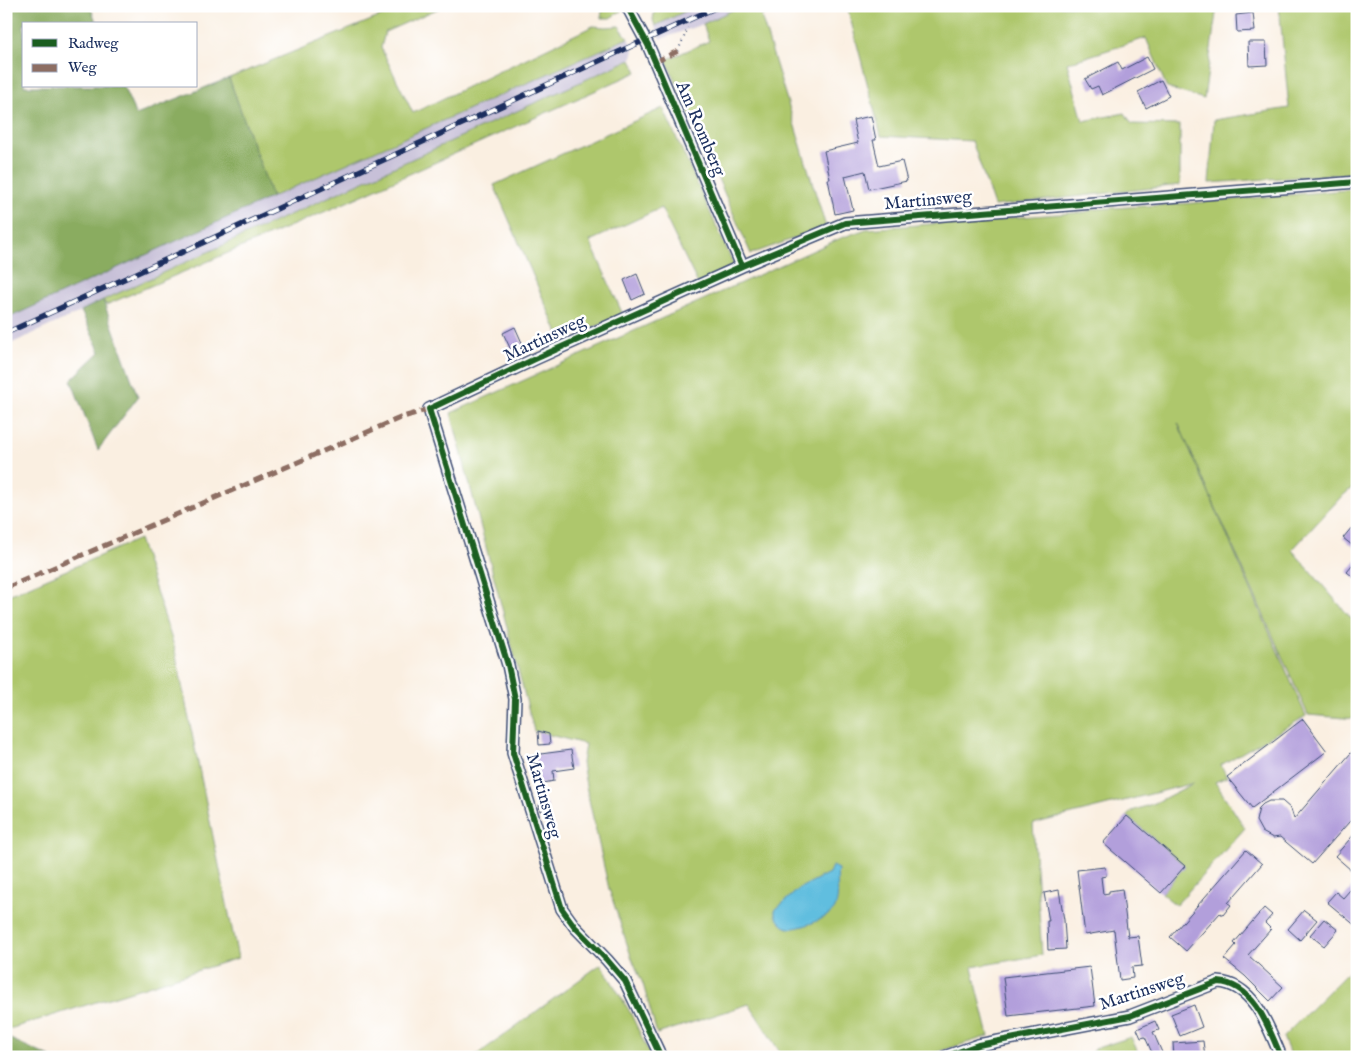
<svg xmlns="http://www.w3.org/2000/svg" width="1363" height="1063" font-family="'IM FELL English',serif">
<rect width="100%" height="100%" fill="#fff"/>
<filter id="ink" filterUnits="userSpaceOnUse"><feTurbulence type="fractalNoise" baseFrequency=".02" numOctaves="2"/><feDisplacementMap in="SourceGraphic" scale="10" xChannelSelector="R" yChannelSelector="G"/><feConvolveMatrix kernelMatrix="1 2 1 2 8 2 1 2 1" color-interpolation-filters="sRGB"/></filter>
<filter id="wash" filterUnits="userSpaceOnUse"><feTurbulence type="fractalNoise" baseFrequency=".0096" numOctaves="4" result="noise"/><feDisplacementMap in="SourceGraphic" scale="20" xChannelSelector="R" yChannelSelector="G"/><feGaussianBlur stdDeviation="1.12" result="paint"/><feColorMatrix in="noise" values="0 0 0 0 0 0 0 0 0 0 0 0 0 0 0 0 0 1.4 0 .05"/><feComposite in="paint" operator="in"/></filter>
<g filter="url(#wash)">
<rect width="100%" height="100%" fill="#faefe1"/>
<path fill="#c7c0d8" d="M696 6H741L703 24 661 39 655 26Z
M628 38 634 51 631 59 6 346V319L272 197Z"/>
<path fill="#aec76c" stroke="#647b65" d="M406 6H444L385 32 381 48 413 113 593 26 606 27 619 26 628 38 272 197 229 78Z
M603 6H619L621 11 610 18H601Z
M655 6H696L655 26 653 20Z
M741 6H783L761 16 826 227 751 254 666 60 709 41 703 24Z
M847 6H1217L1204 99 1167 88 1146 38 1067 63 1083 121 1125 113 1132 124 1180 125V185L994 206 972 141 881 136Z
M1279 6H1357V173L1209 183 1214 120 1289 108Z
M631 59 637 72 338 206 106 305 103 300Z
M663 108 734 265 698 284 661 208 590 241 624 317 560 338 494 185Z
M1357 189V484L1340 498 1292 550 1357 625V719L1308 715 1178 423 1306 716 1221 765 1227 777 1215 782 1245 828 1176 905 1161 893 1185 866 1127 816 1132 811 1155 803 1194 783 1033 824 1042 955 972 967 989 1036 921 1057H783L749 1004 657 1034 643 984 631 956 609 889 587 791 582 763 585 744 534 731 451 413 841 238 866 229 1085 212 1095 209 1194 203Z
M139 539 174 646 238 958 6 1030V596Z
M1357 963V1057H1291L1283 1037Z
M601 964 630 1012 651 1057H474Z
M1131 1037 1140 1057H1089L1094 1049Z"/>
<path fill="#8aac60" stroke="#526e5f" d="M6 6H90L97 24H24V86H123L136 115 229 78 272 197 6 319Z
M103 300 138 397 98 450 71 380 100 352 81 311Z
M6 1037 50 1057H6Z"/>
<path fill="#61bedf" stroke="#3e769e" d="M832 866 838 869C836 881 840 897 835 908 832 917 798 930 789 928 783 927 778 920 775 915V910L800 888 829 873Z"/>
<g id="blocks">
<path fill="#b29fdb" d="M1253 13 1255 31 1237 32 1236 15Z
M1248 42H1266L1267 65 1249 66Z
M1147 57 1153 69 1102 95 1098 86 1091 89 1085 79 1118 62 1122 70Z
M1161 80 1169 96 1146 108 1138 92Z
M871 116 876 140H873L879 166 902 161 907 181 869 189 865 171 845 176 853 210 835 214 828 179H830L824 151 858 143 853 120Z
M637 274 645 294 632 300 624 280Z
M515 327 523 345 511 350 503 333Z
M1357 521V549L1343 538Z
M1357 560V580L1347 572Z
M1303 719 1327 751 1252 808 1227 777Z
M538 731 549 734 550 744 539 745Z
M1357 746V813L1312 864 1280 837 1273 838 1262 832 1256 821 1259 808 1263 804 1269 801H1282L1291 809 1294 819Z
M571 750 574 768 553 771 554 781 538 784 536 768H540V765L535 766 533 755Z
M546 802 548 808 540 811 539 805Z
M1127 816 1185 866 1161 893 1103 843Z
M1357 831V864L1351 870 1335 856Z
M1246 850 1262 864 1228 903 1231 905 1223 915 1220 913 1186 951 1170 937Z
M1105 867 1106 876 1101 877 1103 894 1109 893V891L1122 889 1128 937 1138 936 1142 966 1132 967 1133 978 1120 980 1114 930 1085 935 1077 870Z
M1357 882V927L1327 902 1336 892 1343 898Z
M1059 890 1064 920 1066 949 1048 950 1047 921H1049L1044 893Z
M1264 908 1272 915 1265 923 1271 929 1248 955 1283 987 1270 1001 1245 976 1224 959 1236 945 1234 943Z
M1304 910 1317 920 1300 940 1288 929Z
M1324 919 1338 930 1324 946 1310 935Z
M1090 967 1095 1006 1008 1016 1003 977Z
M1194 1005 1202 1027 1180 1036 1171 1014Z
M1155 1021 1159 1030 1153 1032 1164 1057H1154L1145 1037 1141 1038 1137 1029Z
M1203 1041 1205 1057H1174L1173 1043Z
M997 1051 998 1057H984L983 1054Z"/>
</g>
</g>
<g filter="url(#ink)">
<use href="#blocks" fill-opacity="0" stroke="#3c4c72" stroke-width="1"/>
<g fill="none" stroke-linecap="round" stroke-linejoin="round">
<defs>
<path id="minor" d="M627 6 648 45 742 266
M661 1057 625 981 607 960 575 927 562 909 513 753 515 699 508 665 429 409 535 359 742 266 845 223 1357 182
M944 1057 978 1045 1130 1016 1218 982C1254 984 1269 1028 1281 1057"/>
</defs>
<use href="#minor" stroke="#3c4c72" stroke-width="14"/>
<path stroke="#3c4c72" stroke-width="2" stroke-dasharray="1 4" stroke-linecap="butt" d="M678 51 688 28"/>
<use href="#minor" stroke="#fff" stroke-width="11"/>
<defs>
<path id="rail" d="M6 333 719 6"/>
</defs>
<use href="#rail" stroke="#1b2f5e" stroke-width="5.5"/>
<use href="#rail" stroke="#fff" stroke-width="4" stroke-dasharray="11" stroke-linecap="butt"/>
<path stroke="#8d6e63" stroke-width="5" stroke-dasharray="10 5" stroke-linecap="butt" d="M631 12 642 6
M655 62 678 51
M6 588 400 418 429 409"/>
<defs>
<path id="cycleway" d="M627 6 648 45 742 266
M661 1057 625 981 607 960 575 927 562 909 513 753 515 699 508 665 429 409 535 359 742 266 845 223 1357 182
M944 1057 978 1045 1130 1016 1218 982C1254 984 1269 1028 1281 1057"/>
</defs>
<use href="#cycleway" stroke="#fff" stroke-width="9"/>
<use href="#cycleway" stroke="#1b5e20" stroke-width="6"/>
</g>
</g>
<g text-anchor="middle" dominant-baseline="central" stroke-width="5" stroke-linejoin="round" paint-order="stroke">
<g font-size="18" fill="#1b2f5e" stroke="#fff">
<text transform="translate(700 129) rotate(67)">Am Romberg</text>
<text transform="translate(928 201) rotate(-5)">Martinsweg</text>
<text transform="translate(545 339) rotate(-25)">Martinsweg</text>
<text transform="translate(543 796) rotate(74)">Martinsweg</text>
<text transform="translate(1142 992) rotate(-18)">Martinsweg</text>
</g>
</g>
<rect width="1363" height="1063" fill="none" stroke="#fff" stroke-width="25"/>
<rect x="22" y="22" width="175" height="65" fill="#ffffff" stroke="#a4acbf"/>
<rect x="32" y="39" width="25" height="8" fill="#1b5e20" stroke="#a4acbf"/>
<text x="68" y="48" font-size="15" fill="#1b2f5e">Radweg</text>
<rect x="32" y="64" width="25" height="8" fill="#8d6e63" stroke="#a4acbf"/>
<text x="68" y="72" font-size="15" fill="#1b2f5e">Weg</text>
</svg>
